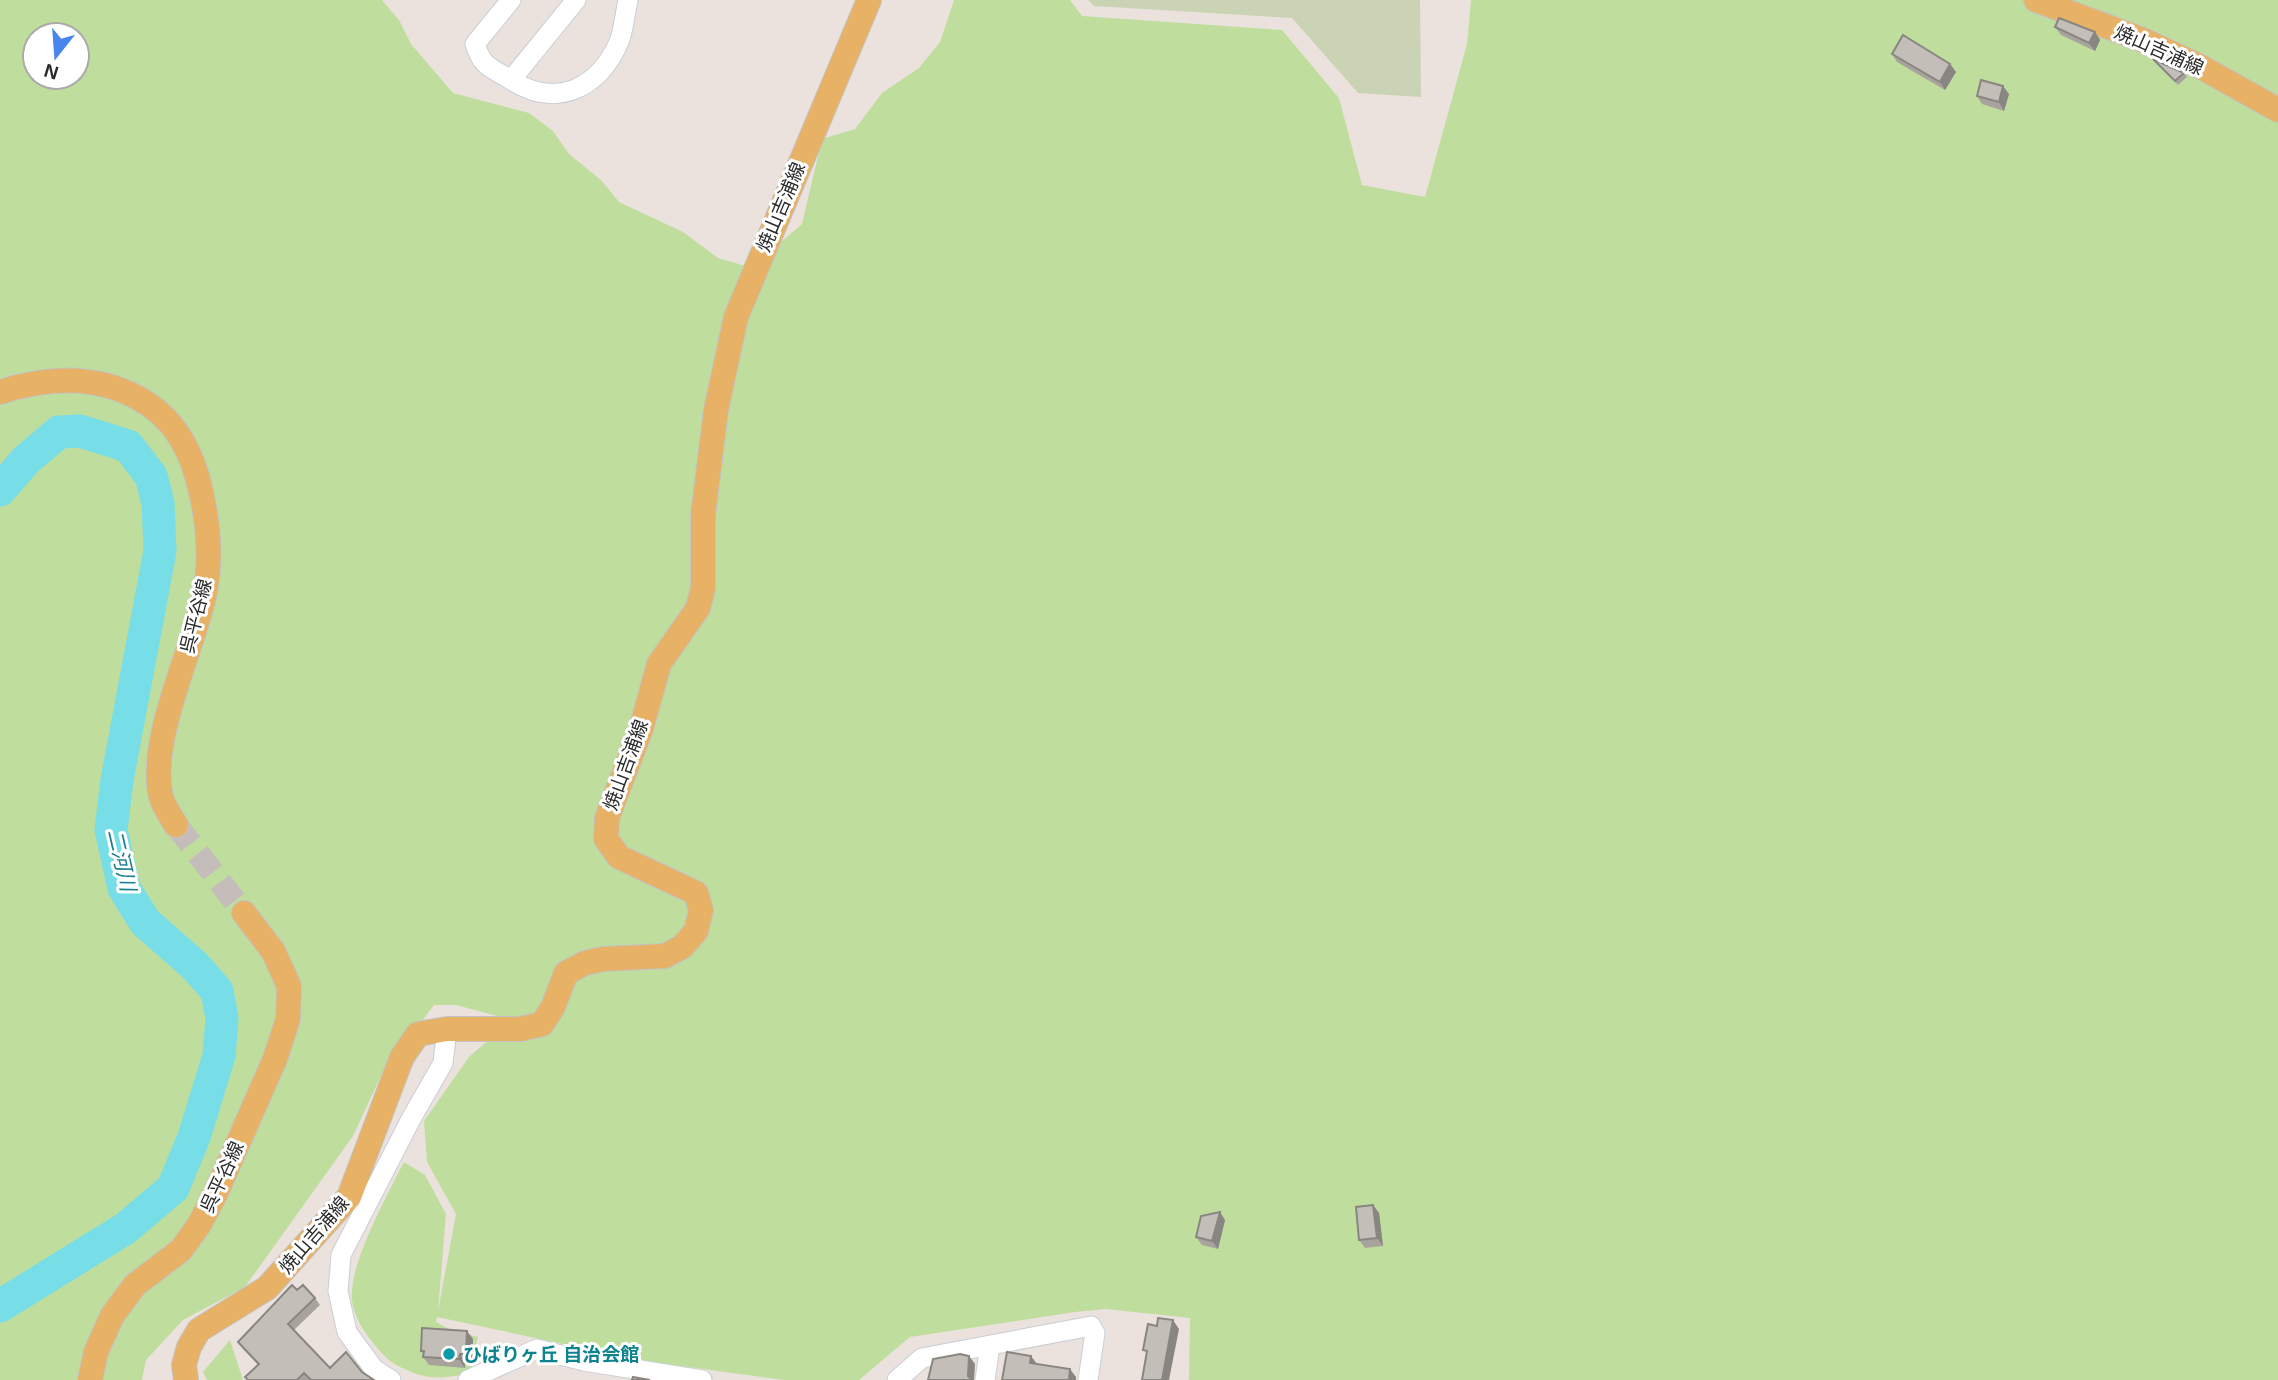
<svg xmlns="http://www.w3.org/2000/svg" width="2278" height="1380" font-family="Helvetica,'Noto Sans JP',sans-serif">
<rect width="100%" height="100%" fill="#ebe2dd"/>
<path fill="#bfde9d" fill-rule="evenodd" d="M0 0H382L399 20 411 44 453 93 529 113 553 131 569 154 602 181 619 202 683 232 718 258 746 266 759 261 802 224 822 139 855 129 882 93 919 68 940 42 954 0H1070L1082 16 1282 30 1339 98 1362 185 1425 197 1467 44 1471 0H2278V1380H1189L1190 1318 1106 1309 1075 1312 910 1337 859 1380H784L643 1361 437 1317 436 1322 449 1329 478 1337 470 1373C437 1380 426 1380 396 1365 387 1360 380 1351 373 1343 364 1332 353 1315 352 1300 349 1263 387 1196 404 1162L425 1175 446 1214 438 1311 456 1214 427 1162 424 1121 469 1057 485 1043 510 1032 497 1016 456 1005H434L420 1024 393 1050 353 1136 245 1287 183 1320 146 1360 142 1380H0ZM35 35H77V77H35Z
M230 1340 243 1380H207L203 1372Z"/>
<path fill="#cad4b5" d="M1088 0H1420L1421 97 1358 93 1292 18 1094 6Z"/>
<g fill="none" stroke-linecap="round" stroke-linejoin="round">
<path stroke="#77dde6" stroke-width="33" d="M0 490 26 460 59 432 80 431 128 446 151 476 158 503 160 551 117 780 111 830 124 888 145 922 195 966 217 991 222 1018 219 1056 194 1137 173 1188 126 1228 0 1306"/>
<path stroke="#c4bdb9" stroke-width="24" stroke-dasharray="24 12" stroke-linecap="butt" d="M176 825 244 913"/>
<defs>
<path id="minor" d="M511 0 475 44C483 69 491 67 511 80 556 109 598 89 619 42 624 29 625 13 628 0
M511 80 576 0
M391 1380 374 1369 347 1332 338 1291 341 1255 411 1119 443 1063 447 1029
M468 1380 537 1349 584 1361 702 1380
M897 1380 922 1358 1091 1326 1095 1333 1088 1380
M985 1380 990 1346"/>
<path id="major" d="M2036 0 2143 40 2201 67 2278 110
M0 392C47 377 94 374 138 398 170 415 187 442 197 476 208 516 213 556 204 597 191 654 148 741 161 797 164 807 171 817 176 825
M90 1380 96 1352 112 1316 135 1285 181 1250 199 1225 216 1193 275 1059 288 1019 289 986 273 951 244 913
M186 1380 184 1365 189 1347 199 1330 267 1288 349 1197 402 1057 418 1034 447 1029H521L542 1024 553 1007 566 973 585 963 603 959 665 956 682 947 696 931 701 910 696 893 619 857 606 839 607 818 641 729 659 664 698 608 703 588V515L716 410 736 317 869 0"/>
</defs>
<use href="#minor" stroke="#c8ced7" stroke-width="21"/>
<use href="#major" stroke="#c3c3c3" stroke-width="26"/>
<use href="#minor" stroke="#fff" stroke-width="19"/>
<use href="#major" stroke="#e7b166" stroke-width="24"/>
</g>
<path fill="#a9a39e" d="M2055 27 2095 32 2100 40 2095 51 2061 35Z
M1892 54 1950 64 1956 72 1945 90 1897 62Z
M2153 59 2184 73 2187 77 2178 85Z
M2009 94 2004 111 1982 104 1977 96Z
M1373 1205 1379 1213 1383 1246 1365 1248 1359 1240Z
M1225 1220 1218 1249 1202 1245 1196 1237Z
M297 1290 315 1298 320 1305 294 1330 330 1368 362 1372 374 1380H247L258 1365 243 1349 238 1342Z
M473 1339 472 1362H465V1368L429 1365 423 1357 424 1355 421 1351Z"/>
<path fill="#898581" d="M2095 32 2100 40 2095 51 2089 43Z
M1950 64 1956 72 1945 90 1940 82Z
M2003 86 2009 94 2004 111 1999 102Z
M1373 1205 1379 1213 1383 1246 1377 1238Z
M1220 1212 1225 1220 1218 1249 1212 1241Z
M1173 1320 1179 1329 1169 1380H1162Z
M467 1331 473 1339 472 1362 466 1354Z
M460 1354 465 1362V1368L459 1359Z
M969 1356 975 1364 974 1380H971L968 1376Z
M1031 1356 1037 1364 1030 1363Z
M1070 1369 1076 1377V1380H1069Z"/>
<path fill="#c4beb8" stroke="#898581" stroke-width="2" d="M2059 18 2095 32 2089 43 2055 27Z
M1903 35 1950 64 1940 82 1892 54Z
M2153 59 2184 73 2175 81Z
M1981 80 2003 86 1999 102 1977 96Z
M1373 1205 1377 1238 1359 1240 1356 1207Z
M1220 1212 1212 1241 1196 1237 1201 1216Z
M292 1285 297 1290 303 1285 315 1298 288 1324 330 1368 346 1352 362 1372 374 1380H311L304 1373 297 1380H248L245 1377 259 1364 238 1342Z
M1158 1318 1173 1320 1162 1380H1142L1147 1351 1143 1350 1147 1329 1148 1324 1157 1326Z
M422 1328 467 1331 466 1354H460L459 1359 423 1357 424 1351H421Z
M1007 1352 1031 1356 1030 1363 1070 1369 1069 1380H1002Z
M960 1354 969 1356 968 1376 972 1380H928L933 1359Z
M633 1377 650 1380H632Z"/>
<circle fill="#0f9aa8" stroke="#fff" stroke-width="2.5" cx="449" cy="1354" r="7"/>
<g text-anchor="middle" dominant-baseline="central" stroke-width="6" stroke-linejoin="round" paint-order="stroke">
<g font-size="19" fill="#2a2a2a" stroke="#fff">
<text transform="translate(2159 50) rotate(24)">焼山吉浦線</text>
<text transform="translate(781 207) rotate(-67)">焼山吉浦線</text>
<text transform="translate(196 616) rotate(-76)">呉平谷線</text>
<text transform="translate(626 765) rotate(-70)">焼山吉浦線</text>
<text transform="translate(222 1177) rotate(-65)">呉平谷線</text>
<text transform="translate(314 1235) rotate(-49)">焼山吉浦線</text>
</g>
<g font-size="19" font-weight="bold" fill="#0d838f" stroke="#fff" text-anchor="start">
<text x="463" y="1354">ひばりヶ丘 自治会館</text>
</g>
<g font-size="21" font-style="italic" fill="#177e91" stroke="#fff">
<text transform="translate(122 860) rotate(77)">二河川</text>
</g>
</g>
<g transform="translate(56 56) rotate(197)"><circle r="33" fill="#ffffff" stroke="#aaaaaa" stroke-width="2"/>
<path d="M0-5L12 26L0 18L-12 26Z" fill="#4885ed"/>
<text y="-10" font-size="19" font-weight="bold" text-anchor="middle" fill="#2a2a2a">N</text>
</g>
</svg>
